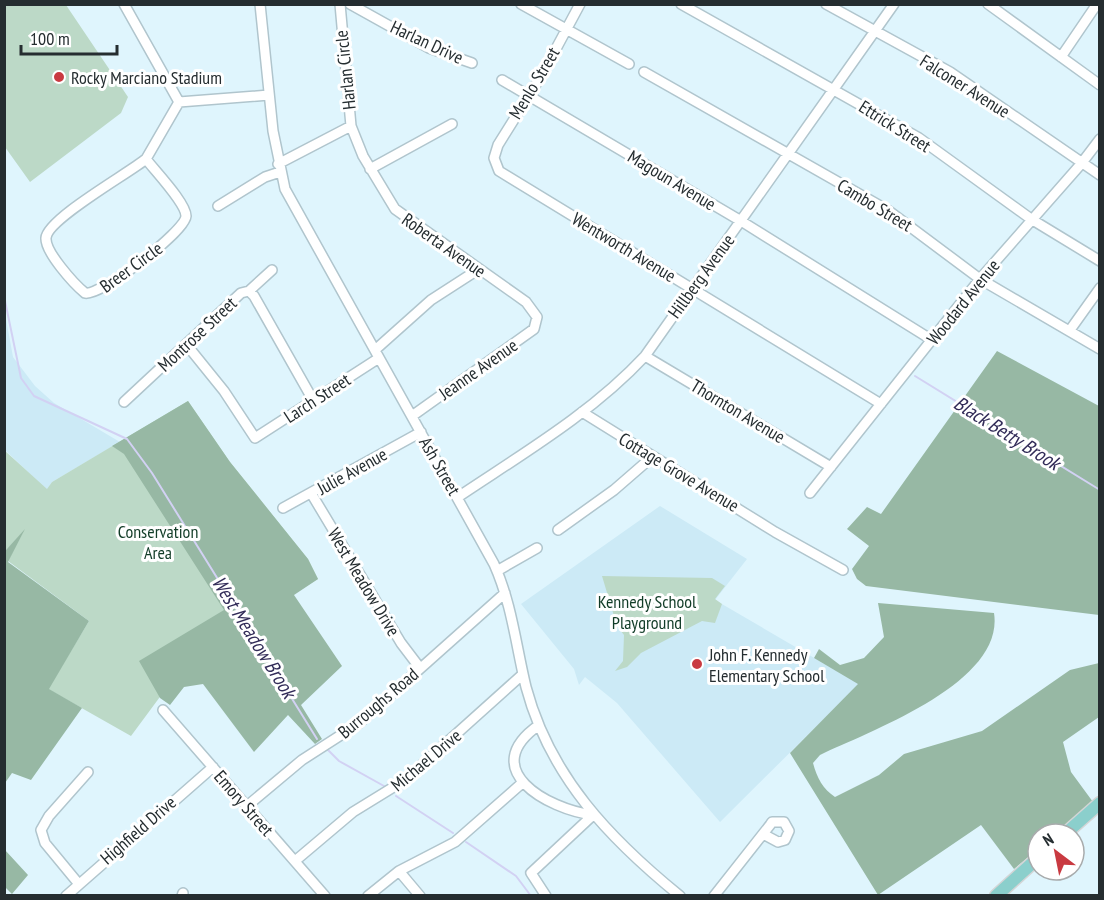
<svg xmlns="http://www.w3.org/2000/svg" width="1104" height="900" font-family="'PT Sans Narrow',sans-serif">
<rect width="100%" height="100%" fill="#dff5fd"/>
<path fill="#cceaf6" d="M4 308 13 357 35 386 54 403 120 442 52 482 47 490 5 450Z
M660 506 747 559 715 600 859 684 720 822 617 703 585 677 579 685 574 669 521 604Z"/>
<path fill="#bcd9c7" d="M4 5H66L128 97 121 113 30 182 5 147Z
M188 401 230 462 308 559 318 579 185 663 131 736 48 689 89 621 8 561 23 532 5 551 4 450 47 489 52 482Z
M602 576 712 578 725 586 715 599 722 604 715 623 702 621 641 653 627 667 615 671 623 661 624 635 617 626Z"/>
<path fill="#97b8a4" d="M997 351 1099 406V615L866 586 857 579 852 569 869 546 847 529 867 507 881 514Z
M188 401 230 462 308 559 318 579 294 595 342 666 301 705 322 739 315 744 288 715 254 752 203 684 184 687 170 705 160 698 139 661 224 610 124 454 112 446Z
M25 529 8 562 89 621 49 689 82 708 31 780 12 773 5 783V551Z
M878 603 994 613C1005 683 870 731 820 755L813 763C817 778 823 789 835 797L879 775 904 754 982 731 1070 670 1099 663V717L1063 742 1071 772 1093 802 1055 834H1038V849L1014 869 981 825 878 895 790 753 858 684 814 658 819 649 840 665 864 658 884 637Z
M5 850 28 875 12 894 5 887Z"/>
<g fill="none" stroke-linecap="round" stroke-linejoin="round">
<path stroke="#d2d1f3" stroke-width="2" d="M4 296 21 378 34 396 127 439 152 473 317 739
M915 376 1100 490
M327 749 339 761 384 786
M396 796 453 833
M466 842 516 876 531 896"/>
<defs>
<path id="minor" d="M124 4 179 102
M260 4 273 131 285 189 494 564C512 604 516 646 526 687 550 777 610 839 680 896
M350 4 429 48 472 63
M521 4 629 64
M580 4 543 73 498 145 494 158 499 171 881 404
M681 4 919 138 1031 219 1100 261
M826 4 950 72 1100 175
M988 4 1100 85
M1061 57 1097 4
M644 72 889 211 980 279 1100 349
M502 80 741 221 932 340
M179 102 269 95
M351 126 363 156 395 209 526 302 537 317 534 329 412 416
M146 159C155 171 186 203 186 216 185 232 99 297 85 293 74 284 45 252 46 238 47 219 129 173 146 159Z
M146 159 179 102
M278 164 351 126 340 4
M370 169 452 124
M218 206 265 177 280 172
M249 291 254 296 313 400
M1070 330 1100 288
M186 344 224 391 255 438 379 358
M375 350 431 300 479 269
M645 356 831 467
M124 402 241 293 249 291 272 270
M582 412 775 532 843 570
M311 493 401 643 420 668
M810 493 980 279 1081 164 1100 139
M458 497C522 454 592 413 645 356L894 4
M283 508 421 432
M558 530 614 490 652 457
M497 571 537 548
M163 710 325 896
M539 725C476 769 547 809 593 815
M247 806 302 760 358 724 505 593
M295 861 353 812 405 780 523 674
M399 871 420 896
M78 883 45 843 41 830 49 816 88 772
M66 896 213 767
M182 896 183 893
M368 896 399 871 455 842 521 784
M546 896 531 873 593 815
M714 896 770 825 772 822H784L789 831 785 840 778 842 763 834"/>
<path id="major" d="M1065 834 1100 803
M996 896 1038 858"/>
</defs>
<use href="#minor" stroke="#b0c5cd" stroke-width="12"/>
<use href="#major" stroke="#d3d5d6" stroke-width="15"/>
<use href="#minor" stroke="#fff" stroke-width="9"/>
<use href="#major" stroke="#8bcfcc" stroke-width="12"/>
</g>
<g fill="#c93a41" stroke="#fff" stroke-width="2">
<circle cx="59" cy="77" r="6"/>
<circle cx="697" cy="664" r="6"/>
</g>
<g text-anchor="middle" dominant-baseline="central" stroke-width="6" stroke-linejoin="round" paint-order="stroke">
<g font-size="18" fill="#252d30" stroke="#fff">
<text transform="translate(427 42) rotate(25)">Harlan Drive</text>
<text transform="translate(345 70) rotate(-96)">Harlan Circle</text>
<text transform="translate(534 83) rotate(-59)">Menlo Street</text>
<text transform="translate(965 86) rotate(32)">Falconer Avenue</text>
<text transform="translate(895 126) rotate(32)">Ettrick Street</text>
<text transform="translate(672 180) rotate(31)">Magoun Avenue</text>
<text transform="translate(875 205) rotate(31)">Cambo Street</text>
<text transform="translate(444 245) rotate(35)">Roberta Avenue</text>
<text transform="translate(624 247) rotate(31)">Wentworth Avenue</text>
<text transform="translate(131 267) rotate(-36)">Breer Circle</text>
<text transform="translate(701 276) rotate(-54)">Hillberg Avenue</text>
<text transform="translate(963 302) rotate(-51)">Woodard Avenue</text>
<text transform="translate(197 334) rotate(-43)">Montrose Street</text>
<text transform="translate(478 369) rotate(-35)">Jeanne Avenue</text>
<text transform="translate(317 398) rotate(-33)">Larch Street</text>
<text transform="translate(738 411) rotate(31)">Thornton Avenue</text>
<text transform="translate(440 466) rotate(60)">Ash Street</text>
<text transform="translate(352 471) rotate(-29)">Julie Avenue</text>
<text transform="translate(679 472) rotate(31)">Cottage Grove Avenue</text>
<text transform="translate(364 582) rotate(59)">West Meadow Drive</text>
<text transform="translate(378 703) rotate(-40)">Burroughs Road</text>
<text transform="translate(426 760) rotate(-40)">Michael Drive</text>
<text transform="translate(244 803) rotate(49)">Emory Street</text>
<text transform="translate(138 830) rotate(-41)">Highfield Drive</text>
</g>
<g font-size="18" fill="#252d30" stroke="#fff" text-anchor="start">
<text x="71" y="77">Rocky Marciano Stadium</text>
<text x="709" y="654">John F. Kennedy<tspan x="709" dy="21">Elementary School</tspan></text>
</g>
<g font-size="18" fill="#113c27" stroke="#fff">
<text x="158" y="531">Conservation<tspan x="158" dy="21">Area</tspan></text>
<text x="647" y="601">Kennedy School<tspan x="647" dy="21">Playground</tspan></text>
</g>
<g font-size="20" font-style="italic" fill="#322c58" stroke="#fff">
<text transform="translate(1007 433) rotate(32)">Black Betty Brook</text>
<text transform="translate(254 637) rotate(58)">West Meadow Brook</text>
</g>
</g>
<rect width="1104" height="900" fill="none" stroke="#252d30" stroke-width="12"/>
<g transform="translate(1056 852) rotate(328)"><circle r="28" fill="#ffffff" stroke="#a8abac" stroke-width="1.5"/>
<path d="M0-4.5L10 22L0 15L-10 22Z" fill="#c93a41"/>
<text y="-9" font-size="16" font-weight="bold" text-anchor="middle" fill="#252d30">N</text>
</g>
<path d="M21 45v9h96v-9" fill="none" stroke="#252d30" stroke-width="3"/>
<text x="30" y="45" font-size="18" fill="#252d30" stroke="#ffffff" stroke-width="4.5" paint-order="stroke">100 m</text>
</svg>
